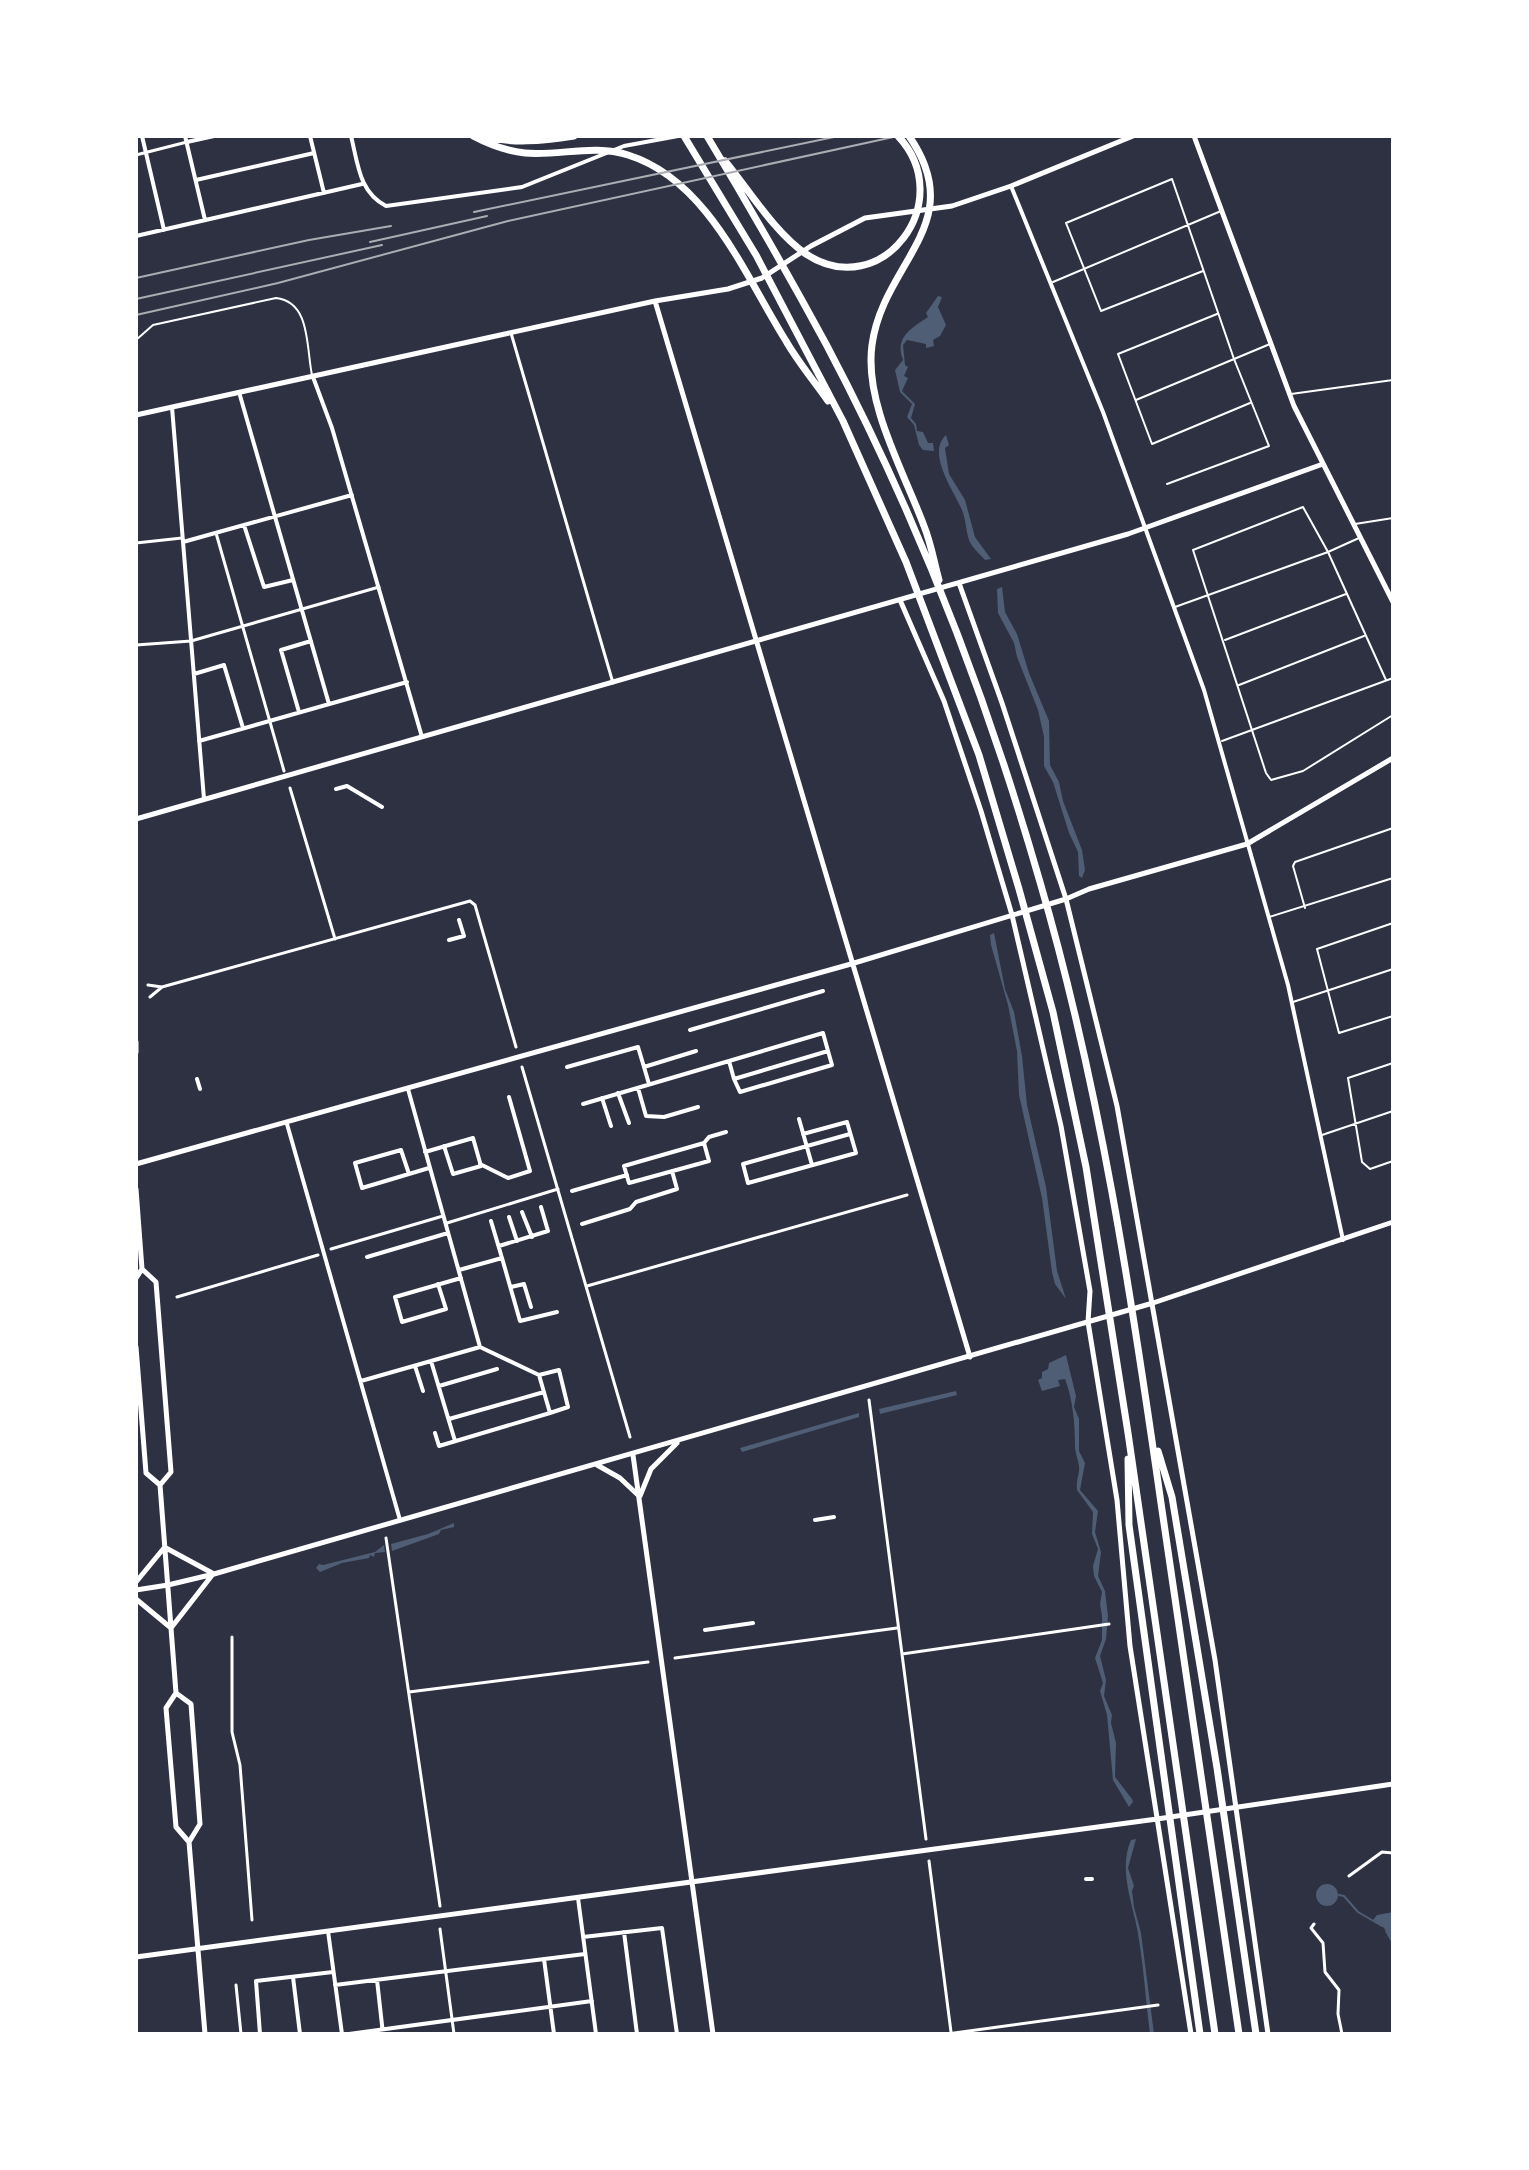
<svg xmlns="http://www.w3.org/2000/svg" width="1529" height="2170" font-family="Barlow,sans-serif">
<rect width="100%" height="100%" fill="#2d3142"/>
<path fill="#4f5d75" d="M938 296 942 297 938 307 946 325 940 336 933 340 934 346 926 348V344L907 340 903 345 905 365 908 367 904 376 908 378 902 391 915 404 911 418 916 424 917 431 923 432 928 443H933L934 451 923 450 919 445 914 425 907 417 912 404 900 392 895 370 903 360C894 337 912 328 928 317L926 313Z
M946 435 949 445 945 448 949 474 965 500 975 537 991 559 985 560C980 554 972 548 969 540 966 531 966 520 962 510 954 491 926 453 946 435Z
M1002 587 1005 612 1017 634 1029 673 1049 721 1050 765 1059 782 1063 801 1082 850 1085 870 1082 878 1079 876 1078 852 1069 833 1053 782 1044 766V737L1038 710 1017 657 1014 643 998 613 997 589Z
M994 933 1005 989 1014 1012 1022 1056 1027 1105 1046 1187 1057 1271 1066 1299 1055 1284 1052 1272 1042 1198 1019 1095 1017 1051 1008 1005 991 945 990 935Z
M1066 1355 1076 1396 1074 1407 1079 1419V1451L1085 1463 1080 1490 1098 1511 1095 1532 1101 1552 1098 1576 1105 1591 1108 1616 1106 1639 1100 1656 1106 1680 1104 1696 1112 1715 1111 1723 1116 1743 1115 1777 1132 1799 1133 1802 1129 1807 1113 1780 1107 1715 1100 1691 1103 1683 1095 1658 1102 1640V1616L1100 1604 1102 1592 1094 1576 1093 1566 1098 1549 1092 1534 1093 1512 1077 1490C1076 1482 1078 1478 1079 1471 1080 1462 1075 1455 1075 1446 1075 1424 1073 1400 1065 1379L1058 1380 1060 1386 1042 1391 1038 1380 1042 1378V1372L1048 1369 1049 1363Z
M956 1391 957 1395 880 1414 879 1409Z
M859 1413V1417L742 1452 740 1448Z
M454 1523V1527L441 1530 439 1534 392 1551 391 1544 428 1534Z
M384 1545 385 1552 375 1553 374 1557 370 1555 369 1558 342 1563 320 1572 316 1568 319 1564 323 1565 375 1552Z
M1136 1839 1128 1868 1134 1886 1132 1891 1134 1907 1141 1933 1154 2034H1150C1146 2003 1144 1971 1139 1940 1135 1908 1117 1872 1131 1840Z
M1316 1895a11 11 0 1 1 22 0a11 11 0 1 1-22 0Z
M1393 1912V1943L1384 1928 1373 1920 1377 1915Z"/>
<g fill="none" stroke-linecap="round" stroke-linejoin="round">
<path stroke="#4f5d75" stroke-width="2" d="M1339 1895 1344 1896 1358 1912 1382 1926
M1386 1931 1393 1943"/>
<path stroke="#fff" stroke-width="2" d="M1053 282 1221 211
M1217 314 1118 354 1152 444 1250 403
M136 340 153 325 276 298C311 302 306 347 312 375
M1291 394 1393 380
M1136 400 1270 344
M1167 484 1269 446 1234 359 1172 179 1066 223 1101 311 1203 271
M1355 524 1393 518
M1175 607 1328 552 1359 538
M1225 640 1346 594
M1386 680 1328 552 1303 507 1193 550 1266 773 1271 780 1303 771 1393 715
M1239 685 1364 636
M1222 741 1393 678
M1305 908 1293 866 1295 862 1393 828
M1269 917 1393 878
M1393 923 1317 949 1339 1033 1393 1016
M1293 1002 1393 969
M1393 1063 1348 1078 1362 1162 1370 1169 1393 1161
M1322 1135 1393 1111"/>
<path stroke="#fff" stroke-width="3" d="M136 155 187 142
M511 333 613 683
M216 533 284 771
M136 543 182 538
M136 645 191 641 379 587
M290 788 335 939
M148 985 162 987
M150 997 162 987 470 901 475 905 516 1047
M522 1067 630 1437
M447 1223 558 1189
M331 1249 443 1216
M587 1286 907 1195
M177 1297 318 1255
M869 1400 926 1839
M386 1538 440 1906
M232 1637V1732L240 1765 252 1920
M902 1654 1109 1624
M675 1658 897 1628
M409 1692 648 1662
M929 1861 951 2032
M1349 1876 1382 1852 1393 1853
M1314 1924 1311 1928 1323 1943 1325 1972 1339 1990 1338 2014 1342 2034
M440 1929 454 2034
M236 1985 241 2034
M947 2034 1158 2005"/>
<path stroke="#fff" stroke-width="4" d="M142 136 164 230
M185 136 205 220
M310 136 324 193
M351 136C358 164 359 192 386 206L522 187 624 146 678 136
M187 142 214 136
M196 180 314 153
M1011 186 1103 412 1204 690 1288 985 1343 1240
M136 236 362 184
M313 377 332 428 422 737
M239 392 329 704
M172 407 204 799
M244 525 264 587 293 580
M183 542 352 495
M194 674 224 665 243 728
M299 712 281 650 311 641
M199 741 407 682
M336 789 347 786 382 807
M449 940 464 936 459 920
M690 1030 823 991
M567 1067 638 1047 644 1067
M197 1079 200 1089
M734 1079 740 1092 832 1065 828 1051 734 1079 729 1061 823 1033 828 1051
M649 1084 644 1067 696 1051
M638 1088 646 1116 664 1117 698 1107
M408 1089 480 1347
M618 1093 629 1123
M602 1098 611 1126
M583 1104 729 1061
M799 1119 812 1165
M287 1124 400 1520
M803 1134 847 1122 856 1153 748 1183 743 1164 850 1134
M704 1143 624 1166 629 1183 709 1161 704 1143 709 1137 726 1132
M425 1152 473 1138 481 1166 453 1174 444 1146
M480 1164 508 1178 530 1171 509 1097
M409 1174 401 1150 355 1163 362 1188 429 1168
M572 1191 627 1175
M522 1212 532 1237
M509 1217 517 1241
M582 1224 630 1209 636 1202 677 1189 672 1171
M499 1246 548 1231 541 1207
M367 1257 448 1233
M502 1258 520 1321 557 1312
M459 1270 502 1258 491 1221
M438 1284 446 1309 402 1322 395 1297 461 1278
M511 1287 524 1284 531 1307
M431 1361 455 1441
M415 1366 423 1391
M539 1375 559 1370 568 1407 550 1413
M361 1381 480 1347 539 1375 550 1413 439 1446 435 1433
M439 1386 497 1369
M449 1419 544 1392
M815 1520 834 1517
M705 1630 753 1623
M1086 1879H1092
M578 1898 596 2034
M328 1931 342 2034
M624 1932 637 2034
M583 1937 662 1928 677 2034
M544 1959 554 2034
M293 1977 300 2034
M377 1980 383 2034
M335 1985 585 1954
M260 2034 256 1981 333 1972
M349 2034 592 2001"/>
<path stroke="#fff" stroke-width="5" d="M1194 136 1294 406 1393 602
M655 301 970 1357
M136 415 655 301 728 289 762 278 811 246 865 218 952 206 1011 186 1133 136
M959 583 1002 703 1066 899 1117 1106 1215 1660 1268 2034
M900 600 944 701 981 811 1012 915 1061 1126 1090 1291 1088 1322 1117 1500 1130 1646 1191 2034
M136 819 1128 534 1323 464
M136 1042V1052
M136 1164 851 964 1066 899 1089 889 1247 844 1393 758
M136 1189 142 1269 156 1282 171 1472 160 1485 176 1693 166 1708 176 1827 189 1842
M136 1278 142 1269
M136 1347 146 1473 160 1485
M633 1455 713 2034
M597 1465 620 1478 639 1496
M640 1496 651 1469 677 1443
M166 1548 214 1574
M136 1582 164 1548
M136 1590 168 1585 214 1574 1153 1303 1393 1222
M136 1599 171 1628 213 1574
M176 1693 191 1704 200 1824 189 1842 205 2034
M136 1957 1157 1819 1393 1784"/>
<path stroke="#fff" stroke-width="7" d="M473 136C490 145 506 151 525 153 560 156 594 144 628 155 708 180 745 276 786 341 798 362 814 381 828 401
M481 136C512 144 542 141 574 136
M684 136 756 255 843 421 906 562 979 755 1019 889 1053 1012 1086 1167 1128 1433 1215 2034
M707 136C748 204 788 274 826 344 916 514 987 697 1040 882 1100 1087 1132 1299 1162 1510 1188 1684 1213 1859 1239 2034
M909 136C970 224 883 262 872 345 864 403 904 472 924 526 931 543 934 562 939 580
M725 161C749 190 775 233 806 254 882 304 959 201 898 136
M1158 1451 1172 1497 1217 1768 1256 2034
M1128 1459 1129 1525 1200 2034"/>
<path stroke="#abadb3" stroke-width="2" d="M474 212 839 136
M370 242 487 216
M136 278 309 240 391 226
M136 299 382 245
M136 315 278 283 508 221 898 136"/>
</g>
<rect width="1529" height="2170" fill="none" stroke="#ffffff" stroke-width="276"/>
</svg>
